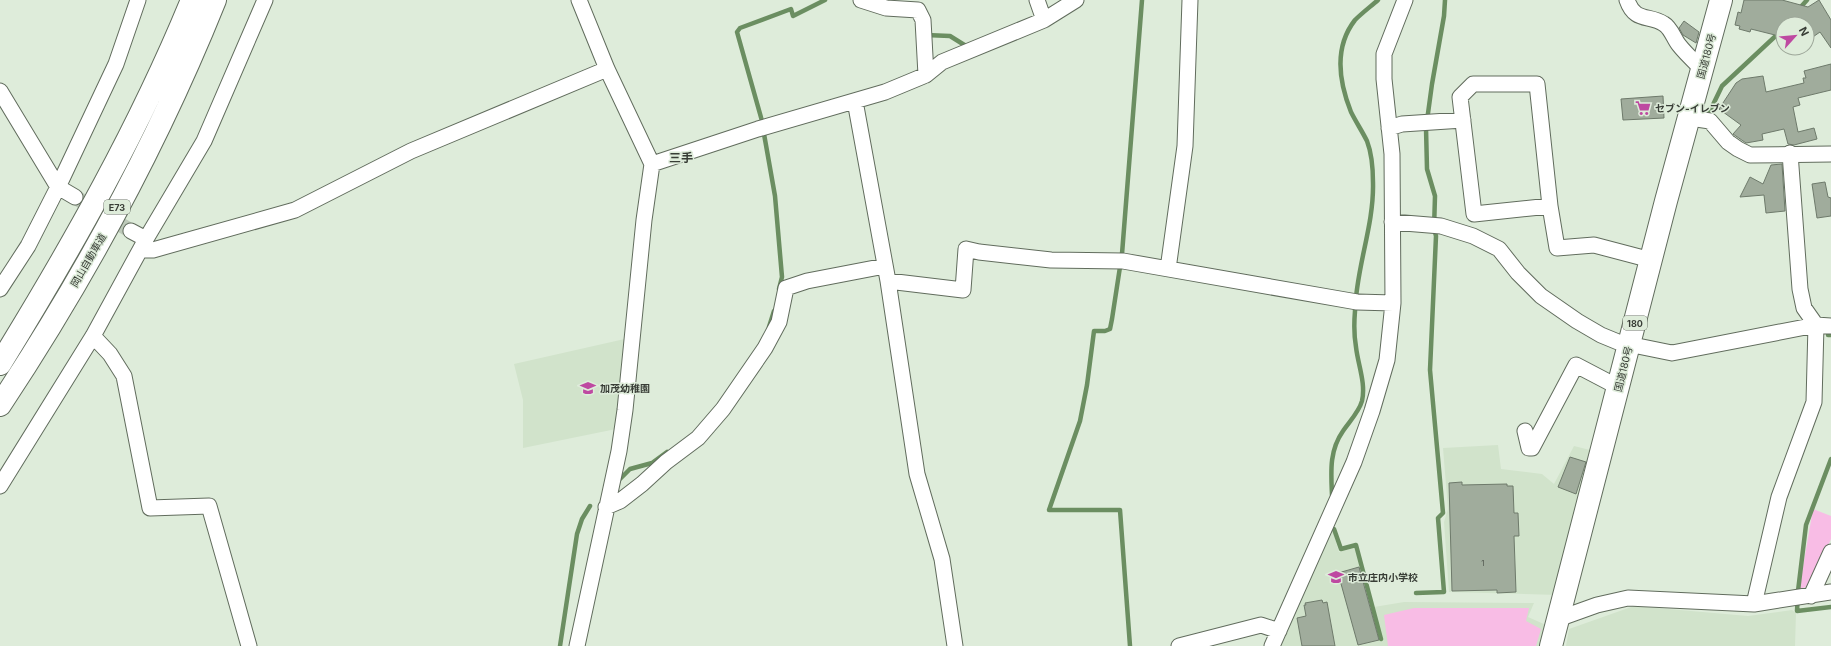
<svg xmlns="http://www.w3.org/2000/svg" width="1831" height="646" font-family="Inter,'Noto Sans JP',sans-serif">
<rect width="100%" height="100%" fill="#deecda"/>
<path fill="#d1e3cb" d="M629 338 616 429 523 448V400L514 364Z
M1498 445 1501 469 1542 474 1554 484 1574 446 1594 451 1558 595 1449 592 1444 522 1448 509 1443 448Z
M1331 524 1339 552 1358 547 1371 602 1374 607 1404 602 1534 603 1528 617 1546 625 1541 646H1277Z
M1634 606 1748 616 1792 610 1796 613 1795 646H1566L1569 629Z"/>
<path fill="#f8bce5" d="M1813 509 1831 516V539L1810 585 1799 590Z
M1414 608H1529L1526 621 1541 629 1536 646H1388L1384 615Z"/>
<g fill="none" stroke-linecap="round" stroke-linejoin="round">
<path stroke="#6b8e61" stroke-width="4.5" d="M1799 9 1807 0
M926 35 950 36 966 46 969 45
M1708 118 1709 113 1722 86 1783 29
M762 121 737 32 740 28 791 9 793 16 825 0
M764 134 775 196 782 277 779 289
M769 327 774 311
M1828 335H1831
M1831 459 1806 525 1798 591 1797 611 1831 607
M620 479 630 469 652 463 667 452
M1332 495C1331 472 1329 451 1343 431 1349 422 1359 412 1362 401 1366 383 1358 365 1356 347 1354 336 1354 323 1355 311 1356 268 1374 226 1373 183 1373 169 1372 154 1367 141 1362 131 1356 122 1351 112 1339 82 1334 47 1355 20 1362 13 1370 7 1378 0
M1334 529 1341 549 1356 545 1381 639
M1416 593 1444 592 1438 518 1443 513 1430 370 1436 236 1434 229 1435 196 1427 169 1426 128 1432 84 1444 16 1445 0
M560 646 577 534 582 519 590 506
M1130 646 1120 510H1049L1080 421 1087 385 1094 331H1105L1110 329 1112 319 1122 254 1142 0"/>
</g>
<path fill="#a0ac9c" stroke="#6e7a6b" d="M1744 0H1782L1808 7 1819 0 1831 20V48L1820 32 1807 41V24H1783V37L1751 29 1750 32 1739 29 1740 26 1735 25 1738 12 1741 13Z
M1684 21 1699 32 1696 43 1683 35 1679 28Z
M1831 64V90L1798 98 1800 105 1793 107 1798 132 1814 128 1817 139 1794 145 1788 144 1784 129 1762 134 1763 140 1746 143 1733 134 1741 125 1719 109 1736 83 1742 79 1763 76 1766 92 1804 83 1803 78H1806L1804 71Z
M1663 96 1664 118 1623 120 1621 99Z
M1782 164 1785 211 1766 213 1764 195 1740 197 1750 177 1763 184 1771 165Z
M1825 182 1828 197 1831 198V216L1817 218 1812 184Z
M1570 457 1586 462 1576 494 1558 487Z
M1462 482V485L1507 484V486H1513L1514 513H1518L1519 536H1514L1516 592 1497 593V590L1452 591 1449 483Z
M1359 567 1379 640 1358 645 1338 573Z
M1322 600 1323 603 1327 602 1335 646H1302L1297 618 1306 616 1304 605H1306L1305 603Z"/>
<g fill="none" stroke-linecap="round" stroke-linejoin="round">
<path stroke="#bdc9b9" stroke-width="15" stroke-dasharray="15 8" stroke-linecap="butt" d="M75 197 131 231"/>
<defs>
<path id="street" d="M861 0 886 8 918 10 923 20 926 75
M1037 0 1044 20
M1627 0C1635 23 1649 14 1664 24 1671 28 1674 39 1679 45 1686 54 1695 62 1703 70
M0 91 58 187 75 197
M855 101 888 281 917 474 942 559 955 646
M1690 118 1710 121 1728 142 1738 149 1750 155 1831 154
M1389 128 1402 124 1463 120
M652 164 758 129 885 92 926 75 942 62 1044 20 1076 0
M1550 206 1474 214 1460 97 1473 84H1537L1550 206 1557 248 1594 245 1651 260
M1392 222 1441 226 1473 236 1499 249 1518 273 1541 296 1577 321 1601 335 1618 342 1672 353 1816 325 1804 308 1800 289 1790 153
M131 231 146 239
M140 250H153L295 210 411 151 607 69
M1168 269 1185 146 1190 0
M888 281 963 290 966 249 979 252 1051 260 1123 261 1357 302 1393 303
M0 289 28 246 58 187 116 64 138 0
M93 336 110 354 124 376 150 508 209 506 249 646
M1525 431 1529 448H1532L1576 365 1618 387
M0 486 93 336 146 239 204 141 265 0
M606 507 620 501 642 484 666 462 698 438 723 409 765 348 779 322 786 288 807 281 885 266
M1811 596 1831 552
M1754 604 1779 497 1814 402 1816 325 1831 326
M1558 619 1597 605 1628 598 1754 604 1831 592
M577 646 619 451 625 410 644 220 652 164 607 69 579 0
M1179 646 1261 625 1279 631
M1272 646 1354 462 1372 411 1387 360 1393 303 1392 154 1384 79V54L1405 0"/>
<path id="highway" d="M0 364C72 247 140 127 192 0
M0 405C84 278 158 142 215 0
M1551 646 1666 201 1721 0"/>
</defs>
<use href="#street" stroke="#616c5d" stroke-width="17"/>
<use href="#highway" stroke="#616c5d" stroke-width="24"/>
<use href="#street" stroke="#fff" stroke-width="15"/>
<use href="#highway" stroke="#fff" stroke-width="22"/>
</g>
<defs>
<symbol id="supermarket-bare" viewBox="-9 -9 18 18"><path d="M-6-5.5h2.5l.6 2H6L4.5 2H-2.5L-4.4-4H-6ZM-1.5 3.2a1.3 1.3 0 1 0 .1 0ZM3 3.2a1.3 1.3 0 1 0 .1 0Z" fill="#be49a1" stroke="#deecda" stroke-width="2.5" paint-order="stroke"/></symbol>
<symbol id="school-bare" viewBox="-9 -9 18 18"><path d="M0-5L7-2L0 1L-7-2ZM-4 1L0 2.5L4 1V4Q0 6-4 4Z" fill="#be49a1" stroke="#deecda" stroke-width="2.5" paint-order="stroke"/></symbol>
</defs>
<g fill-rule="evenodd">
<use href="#supermarket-bare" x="1632" y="97" width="22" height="22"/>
<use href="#school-bare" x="577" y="377" width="22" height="22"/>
<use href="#school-bare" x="1325" y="566" width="22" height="22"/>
</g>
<g text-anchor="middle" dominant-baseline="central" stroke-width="3" stroke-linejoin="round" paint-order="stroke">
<g font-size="8" fill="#525950">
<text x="1483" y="563">1</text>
</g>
<g fill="#deecda" stroke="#6a7267" stroke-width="1">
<rect x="104" y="200" width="26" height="14" rx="3"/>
<rect x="1623" y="316" width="24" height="14" rx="3"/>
</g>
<g font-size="9" font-weight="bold" fill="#383d36">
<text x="117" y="207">E73</text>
<text x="1635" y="323">180</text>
</g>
<g font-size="10" fill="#383d36" stroke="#deecda">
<text transform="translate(1706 56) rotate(-75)">国道180号</text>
<text transform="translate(88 260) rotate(-60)">岡山自動車道</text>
<text transform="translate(1623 369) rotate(-76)">国道180号</text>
</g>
<g font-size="10" font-weight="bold" fill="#383d36" stroke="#deecda" text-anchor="start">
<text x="1655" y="108">セブン-イレブン</text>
<text x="600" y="388">加茂幼稚園</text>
<text x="1348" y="577">市立庄内小学校</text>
</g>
<g font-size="12" font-weight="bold" fill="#383d36" stroke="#deecda">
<text x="681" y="157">三手</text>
</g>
</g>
<g transform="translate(1795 36) rotate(63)"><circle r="19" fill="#deecda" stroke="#9ca698"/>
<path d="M0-3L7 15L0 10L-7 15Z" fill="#be49a1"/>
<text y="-6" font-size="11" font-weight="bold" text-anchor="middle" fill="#383d36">N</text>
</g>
</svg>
